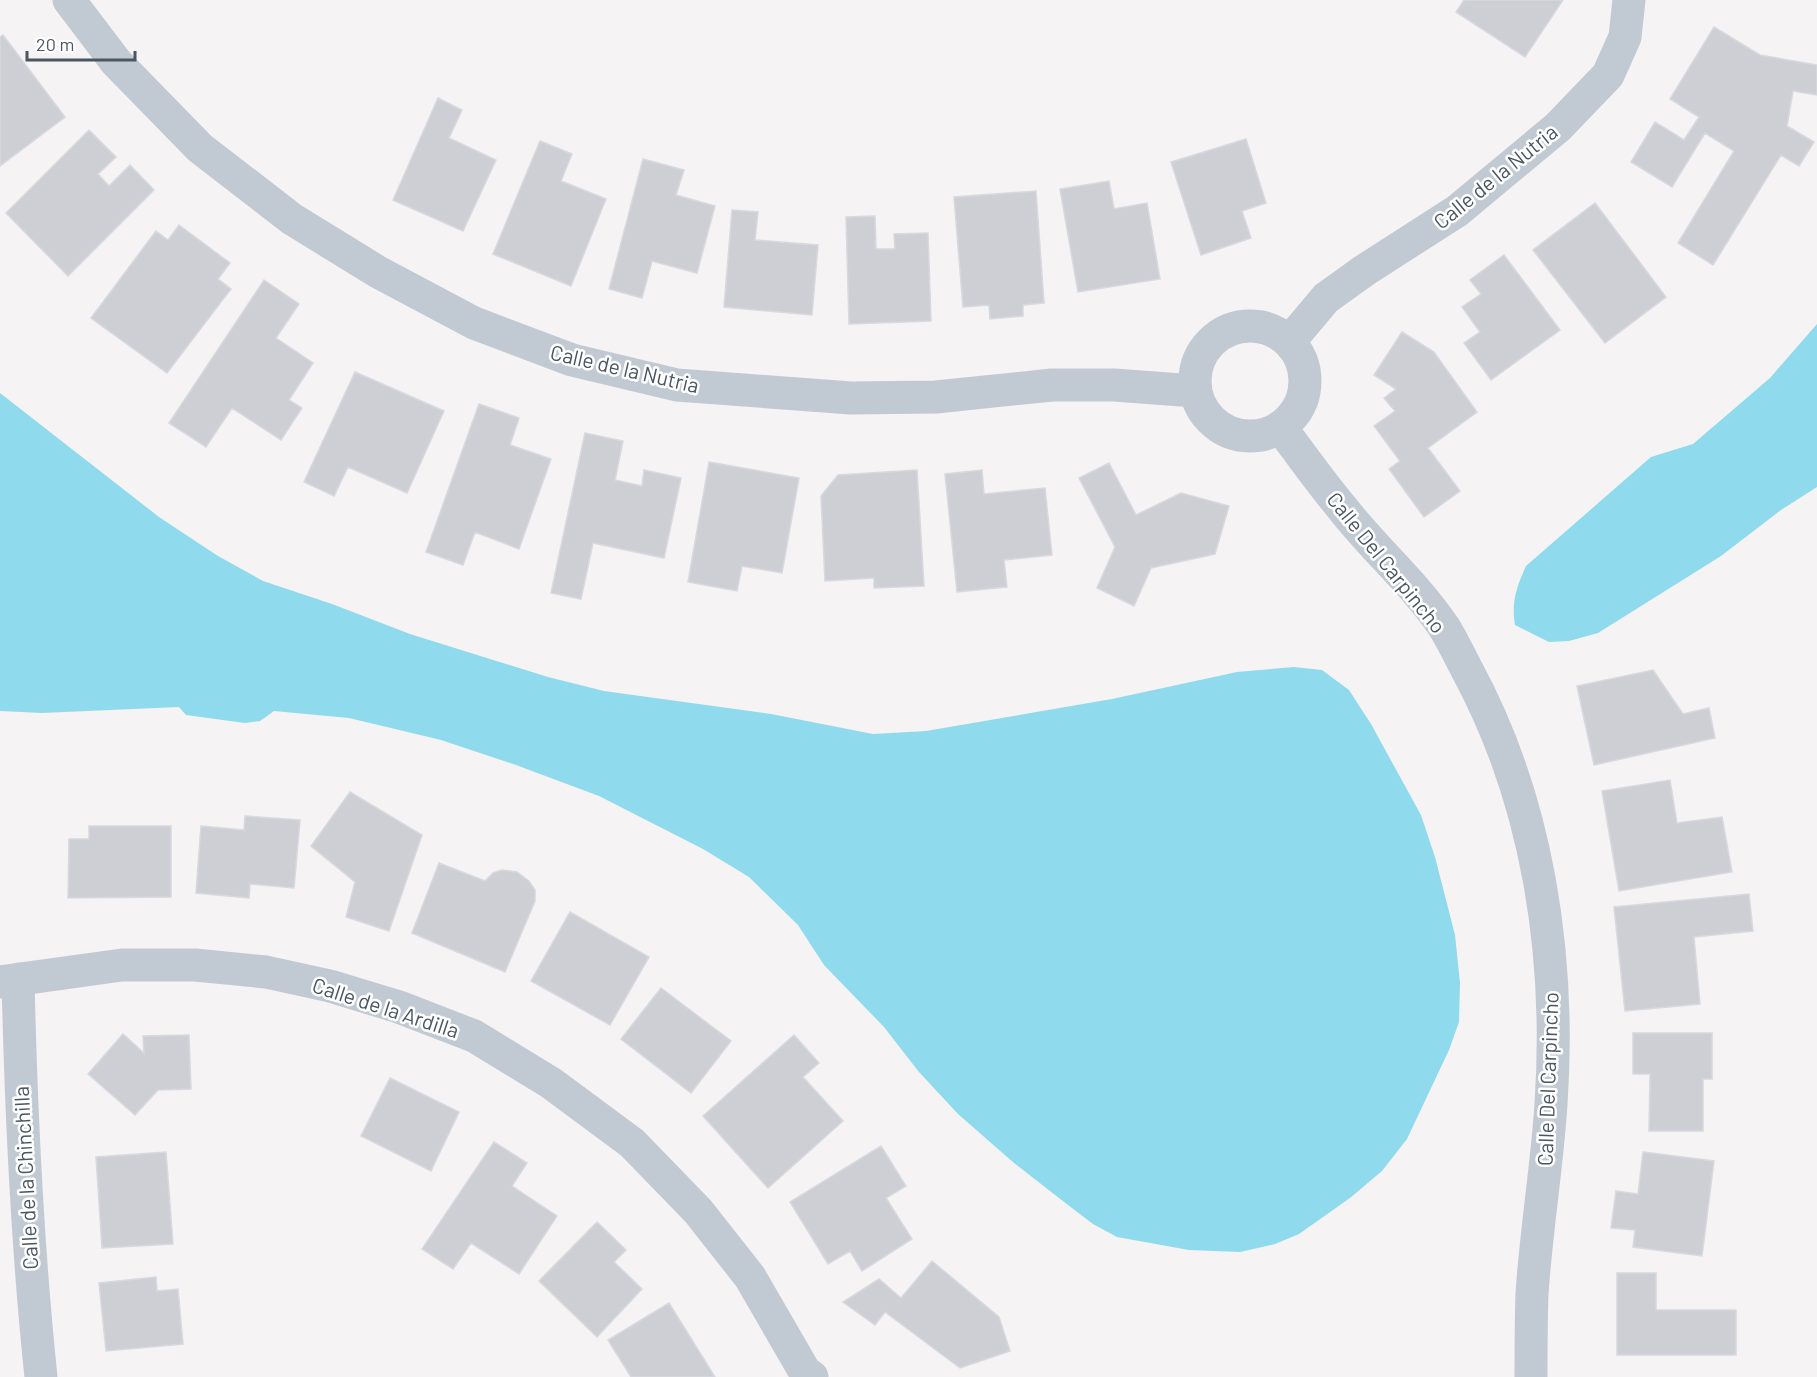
<svg xmlns="http://www.w3.org/2000/svg" width="1817" height="1377" font-family="Barlow,sans-serif">
<rect width="100%" height="100%" fill="#f5f3f3"/>
<path fill="#90daee" d="M1817 324V487L1781 510 1721 556 1598 633 1569 641 1549 642 1515 625C1511 602 1517 586 1526 566L1651 457 1693 444 1770 378Z
M0 393 159 517 218 556 263 581 332 604 410 634 548 677 604 691 771 714 873 734 926 731 1112 699 1237 672 1294 667 1322 670 1349 690 1371 724 1421 815 1435 857 1455 935 1460 983 1459 1022 1449 1050 1407 1139 1382 1171 1350 1198 1299 1234 1275 1244 1240 1252 1189 1250 1117 1237 1093 1224 1068 1205 1014 1163 958 1114 919 1072 884 1027 824 965 798 925 749 877 703 849 599 796 516 765 441 740 349 718 274 711 260 721 245 723 186 715 179 707 42 713 0 711Z"/>
<path fill="#cdcfd5" stroke="#d7d9de" stroke-width="1.5" d="M1464 0H1563L1525 57 1456 12Z
M1714 27 1760 55 1817 65V95L1793 91 1787 126 1814 142 1799 166 1781 155 1713 265 1678 243 1734 151 1705 133 1672 187 1631 162 1655 122 1684 140 1699 117 1670 99Z
M3 35 65 117 0 166V37Z
M438 98 462 110 449 138 496 160 463 231 393 200Z
M89 130 116 157 98 174 109 186 130 165 154 190 68 276 6 213Z
M1246 139 1266 203 1242 211 1251 238 1201 255 1171 162Z
M540 141 572 154 561 181 606 199 571 286 493 254Z
M643 159 684 170 676 195 715 206 697 273 652 261 642 298 609 289Z
M1109 181 1114 209 1147 203 1160 279 1078 292 1060 189Z
M1036 191 1044 303 1023 305V316L990 319 989 305 963 307 954 197Z
M1595 203 1666 297 1605 343 1533 250Z
M732 210 758 212 755 240 818 245 812 315 724 307Z
M875 216 876 249H895L894 234 928 233 931 321 849 324 846 217Z
M179 225 230 263 218 279 231 289 167 373 91 318 156 231 168 240Z
M1504 255 1560 330 1491 380 1464 343 1480 332 1462 307 1481 294 1470 280Z
M264 280 299 304 276 338 313 363 289 400 302 408 281 440 232 408 206 447 169 423Z
M1402 332 1434 352 1477 412 1428 448 1460 491 1424 517 1389 469 1400 461 1374 426 1395 411 1384 398 1396 389 1374 375Z
M355 372 444 411 407 493 348 467 334 496 304 482Z
M479 404 519 418 510 445 551 459 519 549 475 532 463 565 426 552Z
M585 433 623 441 615 480 642 486 644 470 681 478 664 558 593 543 581 599 551 593Z
M709 462 799 478 782 573 742 566 737 591 688 582Z
M1109 463 1136 515 1181 493 1229 506 1215 554 1151 568 1134 606 1097 588 1115 547 1079 478Z
M917 470 924 586 874 588V578L825 581 821 496 838 475Z
M982 470 984 494 1045 488 1052 555 1004 560 1007 587 957 592 945 474Z
M1653 670 1683 714 1709 708 1715 738 1594 765 1577 686Z
M1670 780 1677 823 1722 817 1732 872 1619 891 1602 791Z
M350 792 422 835 389 931 346 917 355 882 311 846Z
M245 816 300 820 294 888 250 884 249 898 196 893 201 826 244 830Z
M89 826H171V897L68 898 69 839H89Z
M439 863 485 881 493 873 502 870 517 872 529 881 535 890V901L505 972 412 933Z
M1749 894 1753 931 1694 937 1700 1004 1625 1011 1614 907Z
M570 912 649 957 610 1025 531 981Z
M661 988 731 1041 691 1093 621 1039Z
M1633 1033H1712V1079H1703V1131H1649L1650 1074H1633Z
M123 1034 144 1053 143 1036 189 1035 191 1089 158 1090 135 1115 88 1074Z
M794 1035 819 1063 803 1077 843 1121 768 1188 703 1116Z
M390 1078 459 1112 431 1171 361 1136Z
M494 1142 527 1163 512 1186 557 1216 519 1274 471 1243 453 1269 422 1249Z
M881 1146 906 1186 886 1198 912 1239 862 1271 850 1251 828 1264 790 1202Z
M166 1152 173 1244 102 1248 96 1157Z
M1643 1152 1714 1161 1702 1256 1633 1247 1635 1230 1611 1228 1616 1191 1638 1194Z
M597 1222 626 1250 614 1262 642 1289 597 1337 539 1281Z
M932 1261 999 1317 1010 1351 960 1368 885 1312 875 1325 843 1302 879 1279 901 1298Z
M1617 1273H1656V1310H1736V1355H1617Z
M156 1277 157 1291 178 1289 183 1344 106 1351 99 1283Z
M669 1303 715 1377H631L608 1340Z"/>
<g fill="none" stroke-linecap="round" stroke-linejoin="round">
<path stroke="#c1cad2" stroke-width="33" d="M69 0 116 62 200 148 292 219 378 272 474 323 572 360 677 385 851 398 936 397 1052 385H1114L1195 391
M1195 381a55 55 0 1 1 110 0a55 55 0 1 1-110 0Z
M1289 342 1326 298 1365 270 1457 211 1558 127 1608 75 1625 37 1629 0
M1280 427C1301 454 1321 483 1343 509 1375 550 1415 584 1444 627 1452 640 1459 654 1466 668 1538 800 1561 955 1551 1104 1547 1167 1536 1231 1532 1294 1531 1322 1531 1349 1531 1377
M18 979C21 1113 27 1244 41 1377
M0 982 122 965H195L266 972 330 986 399 1007 474 1036 551 1083 632 1143 698 1211 750 1277 805 1372 812 1377"/>
</g>
<g text-anchor="middle" dominant-baseline="central" stroke-width="5" stroke-linejoin="round" paint-order="stroke">
<g font-size="21" fill="#4a5661" stroke="#fff">
<text transform="translate(1495 176) rotate(-39)">Calle de la Nutria</text>
<text transform="translate(625 368) rotate(13)">Calle de la Nutria</text>
<text transform="translate(1387 562) rotate(51)">Calle Del Carpincho</text>
<text transform="translate(386 1007) rotate(18)">Calle de la Ardilla</text>
<text transform="translate(1547 1079) rotate(-88)">Calle Del Carpincho</text>
<text transform="translate(25 1178) rotate(-93)">Calle de la Chinchilla</text>
</g>
</g>
<path d="M27 51v9h108v-9" fill="none" stroke="#4a5661" stroke-width="3"/>
<text x="36" y="51" font-size="18" fill="#4a5661" stroke="#ffffff" stroke-width="4.5" paint-order="stroke">20 m</text>
</svg>
